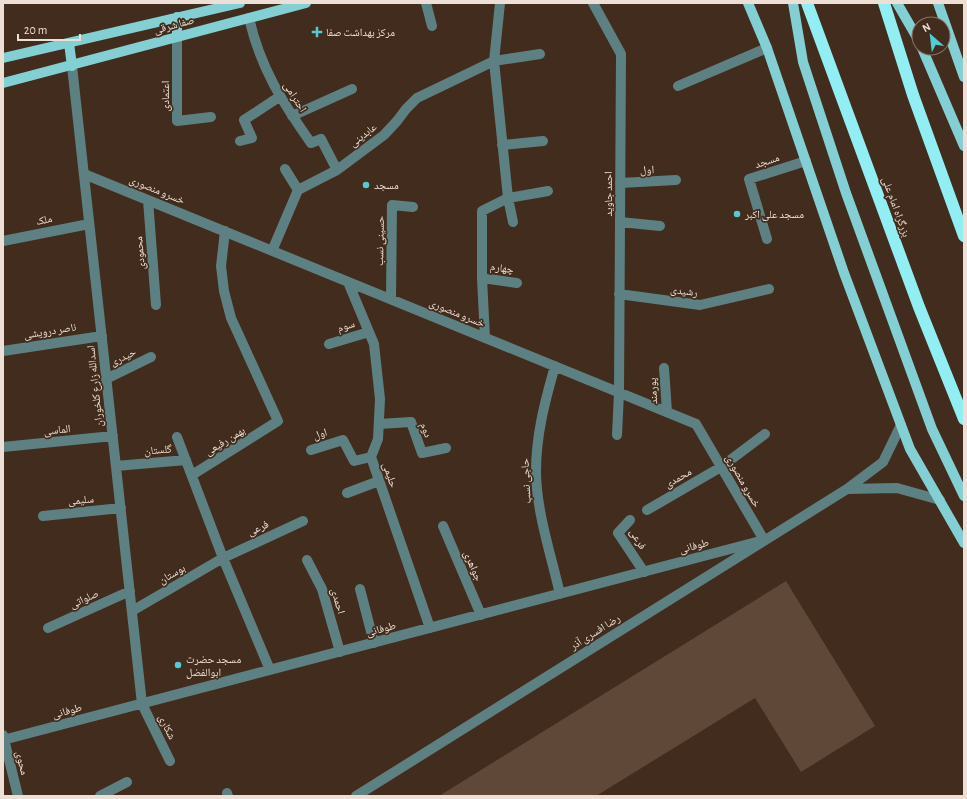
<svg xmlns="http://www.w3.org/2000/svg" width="967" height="799" font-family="'Alegreya Sans','Noto Naskh Arabic',sans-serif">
<rect width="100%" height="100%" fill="#422c1d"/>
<path fill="#5f4838" d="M786 581 875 726 801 772 755 698 596 796H439Z"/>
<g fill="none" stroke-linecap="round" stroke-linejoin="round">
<path stroke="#5d8183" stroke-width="10" d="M426 3 432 26
M593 3 621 54 619 393 617 435
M249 18C260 67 282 102 311 143L321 139 337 170
M177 37V121L211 117
M72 66 142 704 170 761
M678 86 767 48
M292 116 352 89
M240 141 252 138 244 120 279 97
M502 145 543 141
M285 169 298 190
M620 183 676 180
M148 200 156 305
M513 222 508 198 548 191
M620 222 660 226
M767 239 749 179 806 161
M3 241 89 224
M272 251 298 190 337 170 384 135 397 121 406 109 417 98 494 61 500 3
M482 278 517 283
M348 282 374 344 380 399 378 439 371 457 430 628
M619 294 700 305 769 289
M391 299 392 205 413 207
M485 338 482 278V211L508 198 494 61 540 54
M329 344 369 332
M3 351 102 336
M555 366C545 401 536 435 536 471 536 510 551 555 560 594
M664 368 667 412
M106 379 151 357
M379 424 411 422 422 453 446 448
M901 425 883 462 847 489 897 488 940 500
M177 437 223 558 270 670
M3 447 113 436
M311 450 343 440 354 461 371 457
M116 466 186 460
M192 475 278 421 231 318 224 291 221 266 225 231
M347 493 379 481
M647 510 721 467 765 434
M43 516 121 508
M630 520 618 533 644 572
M443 526 481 615
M307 560 322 589 340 652
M360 589 374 643
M132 611 223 558 303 521
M48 628 130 591
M3 735 18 796
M3 740 764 540 696 424 84 174
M227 793 228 796
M100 796 127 782
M356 796 847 489"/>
<path stroke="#83d0d4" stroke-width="10" d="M748 3 767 48 844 273 910 449 964 543
M793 3 803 62 846 193 932 429 964 496
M897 3 919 41
M938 3 964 77
M177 17V37
M69 43 72 66
M922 48 964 146
M3 58 240 3
M3 83 306 3"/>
<path stroke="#91eff4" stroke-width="12" d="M807 3 919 307 964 419
M884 3 913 95 964 236"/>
</g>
<g fill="#51ccd2" stroke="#422c1d" stroke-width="1.5">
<path d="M315 26h4v4h4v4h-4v4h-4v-4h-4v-4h4z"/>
<circle cx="366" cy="185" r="4"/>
<circle cx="737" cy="214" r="4"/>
<circle cx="178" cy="665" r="4"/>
</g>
<g text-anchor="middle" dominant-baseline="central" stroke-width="3.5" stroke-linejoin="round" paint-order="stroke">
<g font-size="11" fill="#eddfd5" stroke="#422c1d">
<text transform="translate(174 25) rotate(-15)">صفا شرقی</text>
<text transform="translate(165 96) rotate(-90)">اعتمادی</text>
<text transform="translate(295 97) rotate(58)">احترامی</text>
<text transform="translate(363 135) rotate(-37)">عابدینی</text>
<text transform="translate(767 161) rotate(-18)">مسجد</text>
<text transform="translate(647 170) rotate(-3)">اول</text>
<text transform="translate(157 190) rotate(22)">خسرو منصوری</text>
<text transform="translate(608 194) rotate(-90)">احمد جاوید</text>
<text transform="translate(896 207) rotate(70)">بزرگراه امام علی</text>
<text transform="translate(44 220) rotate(-11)">ملک</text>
<text transform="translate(380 241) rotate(-89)">حسینی نسب</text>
<text transform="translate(140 253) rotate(-95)">محمودی</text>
<text transform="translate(502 268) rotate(8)">چهارم</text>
<text transform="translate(684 291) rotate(7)">رشیدی</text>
<text transform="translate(457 313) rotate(22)">خسرو منصوری</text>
<text transform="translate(346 326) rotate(-17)">سوم</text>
<text transform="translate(50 331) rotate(-9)">ناصر درویشی</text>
<text transform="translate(123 357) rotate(-26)">حیدری</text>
<text transform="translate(95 386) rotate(-96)">اسدالله زارع کلخوران</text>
<text transform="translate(653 391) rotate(-93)">پورمند</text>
<text transform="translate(57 430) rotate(-6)">الماسی</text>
<text transform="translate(426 430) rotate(69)">دوم</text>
<text transform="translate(320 434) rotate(-17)">اول</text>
<text transform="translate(225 441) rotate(-32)">بهمن رفیعی</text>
<text transform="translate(158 450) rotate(-5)">گلستان</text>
<text transform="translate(390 475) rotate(71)">حلیمی</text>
<text transform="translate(678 478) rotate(-30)">محمدی</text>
<text transform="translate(526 481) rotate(-93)">حاجی نسب</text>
<text transform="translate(743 481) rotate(60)">خسرو منصوری</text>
<text transform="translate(81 500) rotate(-5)">سلیمی</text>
<text transform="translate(258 528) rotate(-25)">فرعی</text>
<text transform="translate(638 539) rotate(60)">فرعی</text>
<text transform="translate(694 546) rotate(-15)">طوفانی</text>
<text transform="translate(473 566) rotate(67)">جواهری</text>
<text transform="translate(172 574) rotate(-30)">بوستان</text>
<text transform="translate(84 599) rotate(-25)">صلواتی</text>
<text transform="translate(338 601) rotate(74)">احمدی</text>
<text transform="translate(381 629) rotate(-15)">طوفانی</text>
<text transform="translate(595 632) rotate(-32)">رضا افسری آذر</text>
<text transform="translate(67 711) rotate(-15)">طوفانی</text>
<text transform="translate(167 727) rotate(64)">شکاری</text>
<text transform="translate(22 763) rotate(76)">محوی</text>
</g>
<g font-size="11" fill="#eddfd5" stroke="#422c1d" text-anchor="start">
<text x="326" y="32">مرکز بهداشت صفا</text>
<text x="374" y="185">مسجد</text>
<text x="745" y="214">مسجد علی اکبر</text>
<text x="186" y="659">مسجد حضرت<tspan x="186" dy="13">ابوالفضل</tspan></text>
</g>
</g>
<rect width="967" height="799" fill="none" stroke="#eddfd5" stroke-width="8"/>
<g transform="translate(931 36) rotate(332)"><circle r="19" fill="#422c1d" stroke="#867467"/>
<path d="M0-3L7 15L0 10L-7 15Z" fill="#51ccd2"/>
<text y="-6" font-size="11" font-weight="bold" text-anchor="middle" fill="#eddfd5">N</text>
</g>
<path d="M18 34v6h62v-6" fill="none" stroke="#eddfd5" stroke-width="2"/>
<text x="24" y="34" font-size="12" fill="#eddfd5" stroke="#422c1d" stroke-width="3" paint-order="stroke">20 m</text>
</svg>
